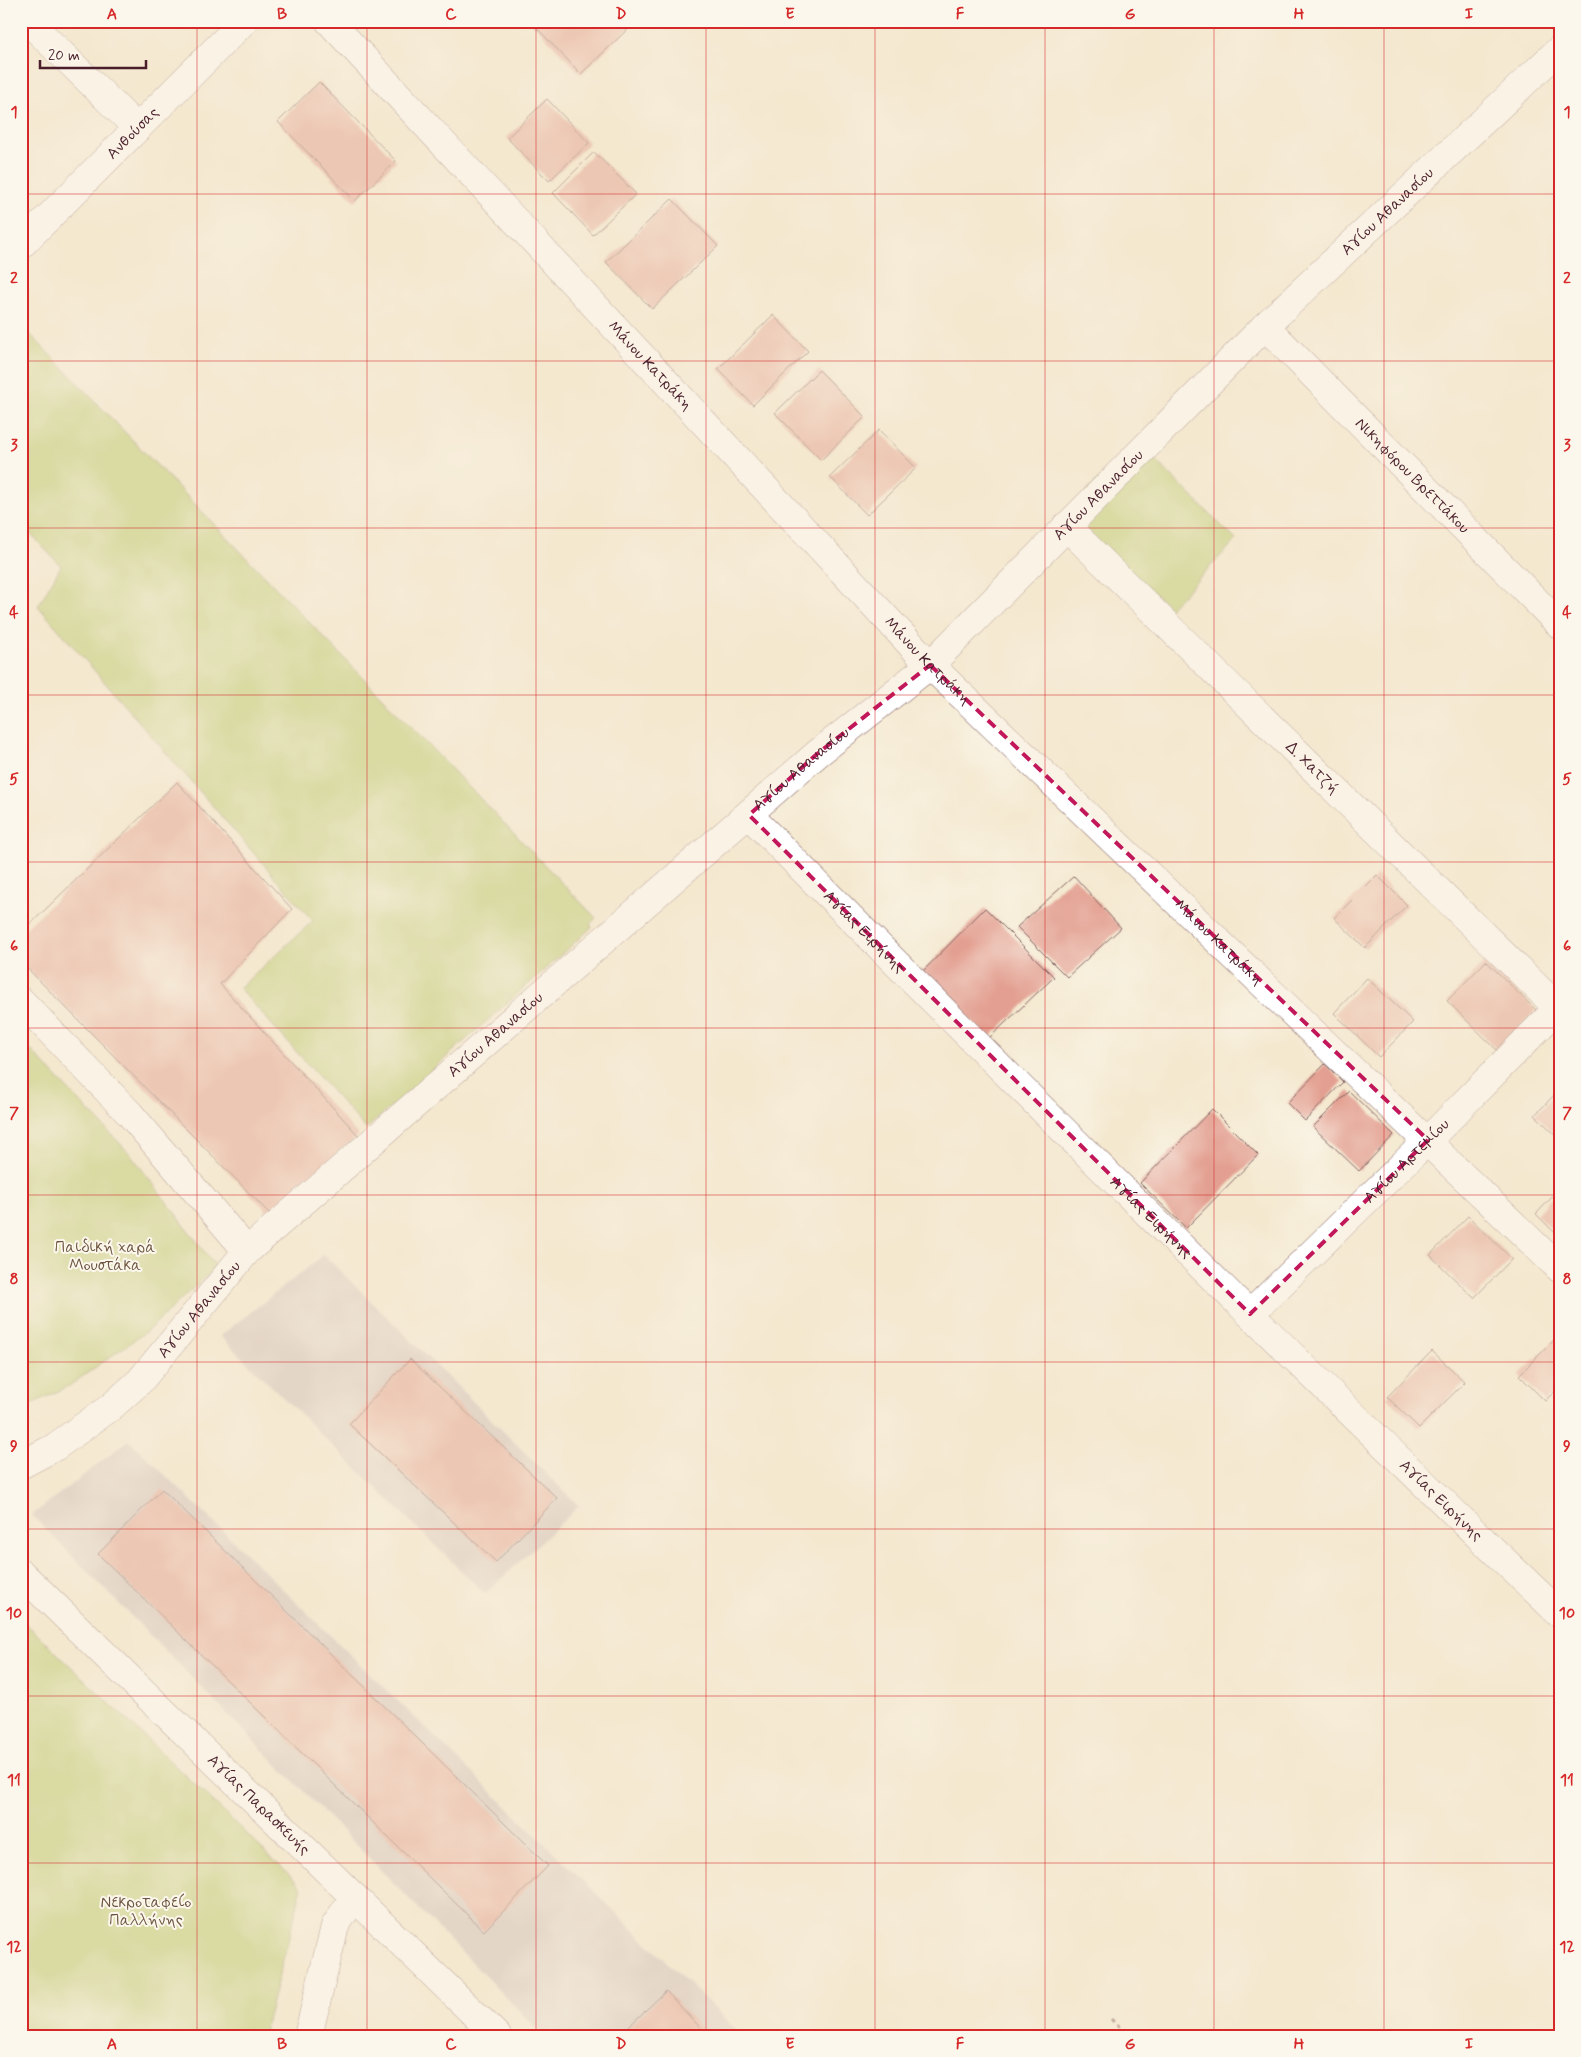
<svg xmlns="http://www.w3.org/2000/svg" width="1581" height="2057" font-family="Mynerve,sans-serif">
<rect width="100%" height="100%" fill="#fbf7ec"/>
<filter id="ink" filterUnits="userSpaceOnUse"><feTurbulence type="fractalNoise" baseFrequency=".02" numOctaves="2"/><feDisplacementMap in="SourceGraphic" scale="10" xChannelSelector="R" yChannelSelector="G"/><feConvolveMatrix kernelMatrix="1 2 1 2 8 2 1 2 1" color-interpolation-filters="sRGB"/></filter>
<filter id="wash" filterUnits="userSpaceOnUse"><feTurbulence type="fractalNoise" baseFrequency=".0096" numOctaves="4" result="noise"/><feDisplacementMap in="SourceGraphic" scale="20" xChannelSelector="R" yChannelSelector="G"/><feGaussianBlur stdDeviation="1.12" result="paint"/><feColorMatrix in="noise" values="0 0 0 0 0 0 0 0 0 0 0 0 0 0 0 0 0 1.4 0 .05"/><feComposite in="paint" operator="in"/></filter>
<g filter="url(#wash)">
<rect width="100%" height="100%" fill="#f4e8cf"/>
<path fill="#d0c0bc" d="M324 1255 579 1506 485 1594 220 1336Z
M129 1440 743 2036H544L32 1515Z"/>
<path fill="#bacb6e" stroke="#82754c" d="M21 325 596 918 590 924 592 927 366 1129 239 988 313 921 38 606 61 566 21 524Z
M1137 442 1236 540 1170 608 1066 512Z
M21 1040 132 1156 216 1267 147 1331 69 1386 21 1409Z
M21 1619 302 1887 263 2036H21Z"/>
<g id="blocks">
<path fill="#e3a092" d="M530 21H627L631 26 581 74Z
M319 82 396 161 355 201 278 122Z
M547 99 589 143 549 181 507 138Z
M594 152 636 194 593 235 553 193Z
M672 199 718 246 652 309 606 262Z
M773 315 808 351 753 405 718 369Z
M819 370 865 417 821 460 775 413Z
M879 430 916 468 867 515 830 477Z
M177 782 292 909 220 984 358 1135 272 1216 21 962V933Z
M1377 875 1407 905 1365 948 1334 918Z
M1074 876 1121 928 1067 977 1017 927Z
M985 908 1054 977 989 1038 921 973Z
M1486 961 1536 1010 1497 1050 1447 1001Z
M1367 978 1413 1022 1379 1057 1334 1013Z
M1325 1064 1343 1082 1305 1121 1287 1103Z
M1560 1089V1139L1535 1115Z
M1349 1091 1394 1135 1359 1171 1313 1127Z
M1212 1109 1258 1155 1186 1228 1140 1183Z
M1560 1189V1238L1536 1214Z
M1468 1216 1512 1259 1474 1298 1430 1255Z
M1560 1334V1386L1545 1401 1519 1375Z
M1432 1351 1465 1382 1419 1428 1387 1397Z
M410 1359 557 1498 496 1562 349 1424Z
M162 1489 548 1866 484 1931 98 1554Z
M666 1991 708 2036H633L626 2029Z"/>
</g>
</g>
<g filter="url(#ink)">
<use href="#blocks" fill-opacity="0" stroke="#866564" stroke-width="1"/>
<g fill="none" stroke-linecap="round" stroke-linejoin="round">
<defs>
<g id="minor">
<path d="M28 21 137 128"/>
<path id="s1" d="M329 21 930 665 1560 1269"/>
<path id="s2" d="M21 245 244 21"/>
<path id="s3" d="M1265 326 1560 625"/>
<path id="s4" d="M1066 526 1560 1010"/>
<path id="s5" d="M749 815C1016 1085 1285 1352 1560 1614"/>
<path d="M21 1001 130 1114 247 1251"/>
<path id="s6" d="M1250 1314 1428 1140 1560 1006"/>
<path id="s7" d="M21 1465 55 1447 111 1407 140 1381 247 1251 817 754 930 665 1265 326 1560 49"/>
<path id="s8" d="M21 1573 497 2036"/>
<path d="M308 2036 335 1926 354 1897"/>
</g>
</defs>
<use href="#minor" stroke="#866564" stroke-width="29"/>
<path stroke="#866564" stroke-width="3" stroke-dasharray="4 4" stroke-linecap="butt" d="M1111 2019 1128 2036"/>
<use href="#minor" stroke="#fff" stroke-width="28"/>
</g>
</g>
<path d="M0 0H1581V2057H0ZM930 665 1428 1140 1250 1314 749 815 817 754Z" fill="#f4e8cf" fill-opacity=".55" fill-rule="evenodd"/>
<path fill="none" stroke="#c2185b" stroke-width="4" stroke-dasharray="10 6" stroke-linejoin="round" d="M930 665 1428 1140 1250 1314 749 815 817 754Z"/>
<path fill="none" stroke="#d62828" stroke-width="1" stroke-opacity="0.55" d="M197 21V2036M367 21V2036M536 21V2036M706 21V2036M875 21V2036M1045 21V2036M1214 21V2036M1384 21V2036M21 194H1560M21 361H1560M21 528H1560M21 695H1560M21 862H1560M21 1028H1560M21 1195H1560M21 1362H1560M21 1529H1560M21 1696H1560M21 1863H1560"/>
<g text-anchor="middle" dominant-baseline="central" stroke-width="4" stroke-linejoin="round" paint-order="stroke">
<g font-size="16" fill="#4a1f2b" stroke="#fbf7ec">
<text stroke="none"><textPath href="#s2" startOffset="158">Ανθούσας</textPath></text>
<text stroke="none"><textPath href="#s7" startOffset="1859">Αγίου Αθανασίου</textPath></text>
<text stroke="none"><textPath href="#s1" startOffset="471">Μάνου Κατράκη</textPath></text>
<text stroke="none"><textPath href="#s3" startOffset="210">Νικηφόρου Βρεττάκου</textPath></text>
<text stroke="none"><textPath href="#s7" startOffset="1454">Αγίου Αθανασίου</textPath></text>
<text stroke="none"><textPath href="#s1" startOffset="876">Μάνου Κατράκη</textPath></text>
<text stroke="none"><textPath href="#s4" startOffset="345">Δ. Χατζή</textPath></text>
<text stroke="none"><textPath href="#s7" startOffset="1049">Αγίου Αθανασίου</textPath></text>
<text stroke="none"><textPath href="#s5" startOffset="164">Αγίας Ειρήνης</textPath></text>
<text stroke="none"><textPath href="#s1" startOffset="1281">Μάνου Κατράκη</textPath></text>
<text stroke="none"><textPath href="#s7" startOffset="644">Αγίου Αθανασίου</textPath></text>
<text stroke="none"><textPath href="#s6" startOffset="219">Αγίου Αρτεμίου</textPath></text>
<text stroke="none"><textPath href="#s5" startOffset="569">Αγίας Ειρήνης</textPath></text>
<text stroke="none"><textPath href="#s7" startOffset="239">Αγίου Αθανασίου</textPath></text>
<text stroke="none"><textPath href="#s5" startOffset="974">Αγίας Ειρήνης</textPath></text>
<text stroke="none"><textPath href="#s8" startOffset="332">Αγίας Παρασκευής</textPath></text>
</g>
<g font-size="16" fill="#6c533f" stroke="#fbf7ec">
<text x="105" y="1247">Παιδική χαρά<tspan x="105" dy="18">Μουστάκα</tspan></text>
<text x="146" y="1902">Νεκροταφείο<tspan x="146" dy="18">Παλλήνης</tspan></text>
</g>
</g>
<rect width="1581" height="2057" fill="none" stroke="#fbf7ec" stroke-width="55"/>
<path d="M40 60v8h106v-8" fill="none" stroke="#4a1f2b" stroke-width="2.5"/>
<text x="48" y="60" font-size="15" fill="#4a1f2b" stroke="#fbf7ec" stroke-width="4" paint-order="stroke">20 m</text>
<rect x="28" y="28" width="1526" height="2002" fill="none" stroke="#d62828" stroke-width="2"/>
<g font-size="16" text-anchor="middle" font-weight="bold" fill="#d62828">
<text x="112" y="19">A</text>
<text x="282" y="19">B</text>
<text x="451" y="19">C</text>
<text x="621" y="19">D</text>
<text x="790" y="19">E</text>
<text x="960" y="19">F</text>
<text x="1130" y="19">G</text>
<text x="1299" y="19">H</text>
<text x="1469" y="19">I</text>
<text x="14" y="117">1</text>
<text x="1567" y="117">1</text>
<text x="14" y="283">2</text>
<text x="1567" y="283">2</text>
<text x="14" y="450">3</text>
<text x="1567" y="450">3</text>
<text x="14" y="617">4</text>
<text x="1567" y="617">4</text>
<text x="14" y="784">5</text>
<text x="1567" y="784">5</text>
<text x="14" y="951">6</text>
<text x="1567" y="951">6</text>
<text x="14" y="1118">7</text>
<text x="1567" y="1118">7</text>
<text x="14" y="1284">8</text>
<text x="1567" y="1284">8</text>
<text x="14" y="1451">9</text>
<text x="1567" y="1451">9</text>
<text x="14" y="1618">10</text>
<text x="1567" y="1618">10</text>
<text x="14" y="1785">11</text>
<text x="1567" y="1785">11</text>
<text x="14" y="1952">12</text>
<text x="1567" y="1952">12</text>
<text x="112" y="2049">A</text>
<text x="282" y="2049">B</text>
<text x="451" y="2049">C</text>
<text x="621" y="2049">D</text>
<text x="790" y="2049">E</text>
<text x="960" y="2049">F</text>
<text x="1130" y="2049">G</text>
<text x="1299" y="2049">H</text>
<text x="1469" y="2049">I</text>
</g>
</svg>
